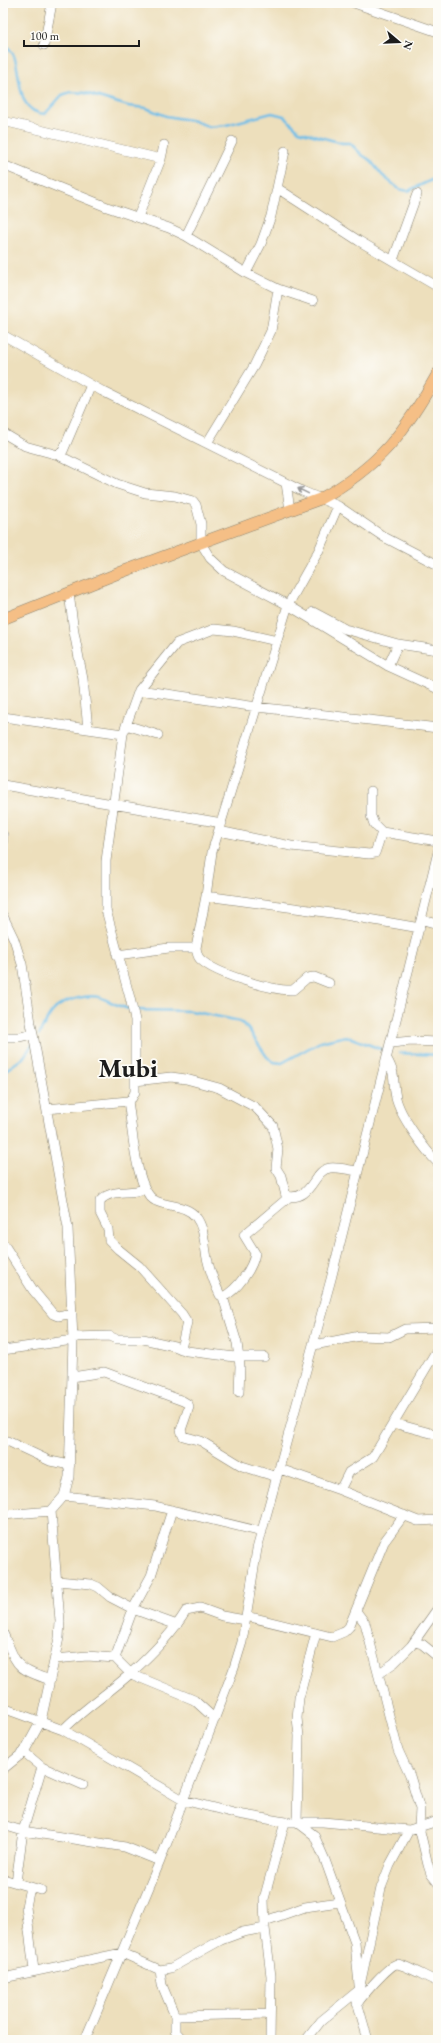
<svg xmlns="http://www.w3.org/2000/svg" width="441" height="2043" font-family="'EB Garamond',serif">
<rect width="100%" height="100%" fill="#fdfcf7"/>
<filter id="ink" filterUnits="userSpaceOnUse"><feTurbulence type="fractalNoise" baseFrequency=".025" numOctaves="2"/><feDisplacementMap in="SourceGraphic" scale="8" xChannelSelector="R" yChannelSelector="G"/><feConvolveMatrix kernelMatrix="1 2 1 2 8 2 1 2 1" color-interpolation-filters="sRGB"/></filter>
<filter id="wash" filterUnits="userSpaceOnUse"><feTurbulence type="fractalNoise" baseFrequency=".012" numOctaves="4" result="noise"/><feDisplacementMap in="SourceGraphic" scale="16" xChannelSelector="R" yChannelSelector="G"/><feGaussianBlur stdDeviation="0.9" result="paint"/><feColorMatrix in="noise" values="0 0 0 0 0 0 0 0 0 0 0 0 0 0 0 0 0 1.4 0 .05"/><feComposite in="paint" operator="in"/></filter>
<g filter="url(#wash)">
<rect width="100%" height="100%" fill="#eddfbc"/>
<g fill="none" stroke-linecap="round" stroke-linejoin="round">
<path stroke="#6dbde8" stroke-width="2.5" d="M3 41C7 46 12 51 14 56 22 76 15 112 45 114L62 95 71 92 85 93 128 106 146 108 166 116 195 121 209 127 226 125 272 113 284 116 299 131 342 143H350L362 155 370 160 382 175 399 189 408 191 438 177
M135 1010 191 1011 240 1021 248 1029 267 1057 274 1062 282 1063 320 1042 346 1036 386 1051
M39 1035C43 1027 47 1018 53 1011 61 1001 86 994 99 997 110 1001 119 1007 130 1009
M400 1053 438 1055
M3 1072 23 1058 32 1045"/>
</g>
</g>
<g filter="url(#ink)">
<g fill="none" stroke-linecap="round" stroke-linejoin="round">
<defs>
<path id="minor" d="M354 3 438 32
M44 45 52 3
M3 121 161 159
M3 165 107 207 169 228 186 236 246 273 278 289 313 301
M277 188 359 241 438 287
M138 217 161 159 164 145
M186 236 232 141
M393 260 417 194
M246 273 261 244 271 216 285 151
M3 335 102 391 302 491 338 506 384 537 438 565
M3 433 25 446 58 455 63 451 91 385
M207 443 254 366 271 331 278 289
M58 455 117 484 145 493 175 496 193 501 196 505 201 524V543L210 558 224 571 288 605 388 666 438 689
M286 483 290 510
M69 593 74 632 83 679 88 729
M313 612 345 629 398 644 438 650
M388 666 398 644
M139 690 257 707 438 728
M3 717 123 734
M126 725 158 735
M3 785 222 823
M371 791V816L374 824 382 832 438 841
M219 831 291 846 369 854 375 853 382 832
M3 835V854
M206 896 339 914 420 928
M3 916 14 939 22 964 31 1023 68 1228 73 1340 69 1477 64 1496 51 1511 60 1621 59 1638 41 1721 24 1752 3 1769
M423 920 438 924
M117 955 169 948H196
M329 983 314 977 307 978 293 990C273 991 215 974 200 959 197 956 197 952 196 948L206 896 212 852 288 605 319 550 338 506
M3 1037H20L32 1034
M391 1043 411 1041 438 1042
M387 1059C397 1077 392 1080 396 1098 400 1116 425 1150 438 1163
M135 1081 171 1077 186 1079 219 1088 255 1107 273 1126 278 1149 276 1168 281 1176 286 1196C313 1202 312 1170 330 1168 338 1167 349 1170 358 1171
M128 1101C132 1123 135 1192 156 1201 169 1207 187 1205 196 1217 205 1229 204 1244 207 1258 210 1271 214 1283 220 1295L223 1297 237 1343 240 1366 239 1392
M47 1109 128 1101 132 1098 135 1092V1020L130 998 106 910V861L123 734 139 690 177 643 214 629 233 631 277 641
M144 1189C129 1195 111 1188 100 1201V1213L108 1229 109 1240 118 1249 139 1266 182 1314 187 1322 181 1349
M3 1243 33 1290 53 1314 58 1316 72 1313
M223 1297C237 1290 253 1268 255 1253L244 1235 289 1197
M73 1337 109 1336 116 1339H143L174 1346 187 1351 235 1357H264
M314 1345 360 1336 389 1337 405 1329 438 1328
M3 1350 73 1340
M72 1377 104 1372 183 1401 188 1404 189 1407 181 1430 183 1436 201 1441 242 1466 277 1477
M393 1423 438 1435
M3 1439 50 1461 70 1465
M280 1469 340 1490 418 1521 438 1520
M340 1490 349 1472 373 1457 438 1348
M64 1496 155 1506 262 1532
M3 1515 51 1511
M57 1581 91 1584 98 1587 110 1597 133 1609 177 1625
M356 1611 365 1623 398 1750 410 1776 420 1809 419 1827 428 1865 431 1874 438 1883
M246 1616 332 1637 344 1632 349 1627 384 1542 404 1515
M3 1633C18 1666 14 1668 50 1680
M414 1642 422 1644 438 1657
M115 1658 133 1609 151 1576 172 1510
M55 1659 87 1656 115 1658 131 1674 194 1700 215 1719
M378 1674 394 1663 411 1646 438 1608
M3 1708 63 1730 183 1800 238 1814 285 1822H323L409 1830 438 1821
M63 1730C84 1708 109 1693 131 1673 151 1655 172 1634 186 1611L200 1608 222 1616 245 1620
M24 1752 42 1767 83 1785
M297 1822 299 1736 297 1718 299 1698 316 1633
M297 1822 314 1835 325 1860 355 1943 359 1985
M3 1825 23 1831 125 1847 160 1861
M3 1879 41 1890
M16 1882 23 1831 42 1767
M30 1887 26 1907 34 1970
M265 1921 305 1907 339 1902
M160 1970 162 1985 175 2016V2031L183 2040
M3 1978 122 1953 160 1970 171 1968 221 1940 243 1932 265 1928
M356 1998 368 2040
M357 2004C362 1996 390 1964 397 1964 406 1965 428 1978 438 1982
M175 2016 270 2014
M85 2040 160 1861 234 1668 242 1642 257 1549 331 1279 438 852
M270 2040 271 1976 265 1928 264 1899 285 1822
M306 2040 321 2021 359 1990 381 1888 390 1865 409 1830"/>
<path id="major" d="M3 619 119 573 320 499C380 466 405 432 438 373"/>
</defs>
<use href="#minor" stroke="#847e6c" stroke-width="10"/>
<use href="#major" stroke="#847e6c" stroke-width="12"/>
<use href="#minor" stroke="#fff" stroke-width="9"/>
<use href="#major" stroke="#f5bf86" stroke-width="11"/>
</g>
<defs><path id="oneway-shaft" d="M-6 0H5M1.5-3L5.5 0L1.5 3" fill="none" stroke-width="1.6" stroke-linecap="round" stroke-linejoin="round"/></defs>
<use stroke="#999" href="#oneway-shaft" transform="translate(303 491) rotate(-154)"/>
</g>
<g text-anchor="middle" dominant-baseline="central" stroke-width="3.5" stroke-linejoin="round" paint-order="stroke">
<g font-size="26" font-weight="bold" fill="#1c1c1c" stroke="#fdfcf7">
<text x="128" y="1068">Mubi</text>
</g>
</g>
<rect width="441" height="2043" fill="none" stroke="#fdfcf7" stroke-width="16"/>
<g transform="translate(399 42) rotate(109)" stroke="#fdfcf7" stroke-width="3" paint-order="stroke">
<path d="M0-3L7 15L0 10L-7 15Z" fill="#1c1c1c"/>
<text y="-6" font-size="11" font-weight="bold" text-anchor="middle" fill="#1c1c1c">N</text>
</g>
<path d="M24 40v6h115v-6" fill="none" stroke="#1c1c1c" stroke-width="2"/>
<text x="30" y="40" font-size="12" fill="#1c1c1c" stroke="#fdfcf7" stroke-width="3" paint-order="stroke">100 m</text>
</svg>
